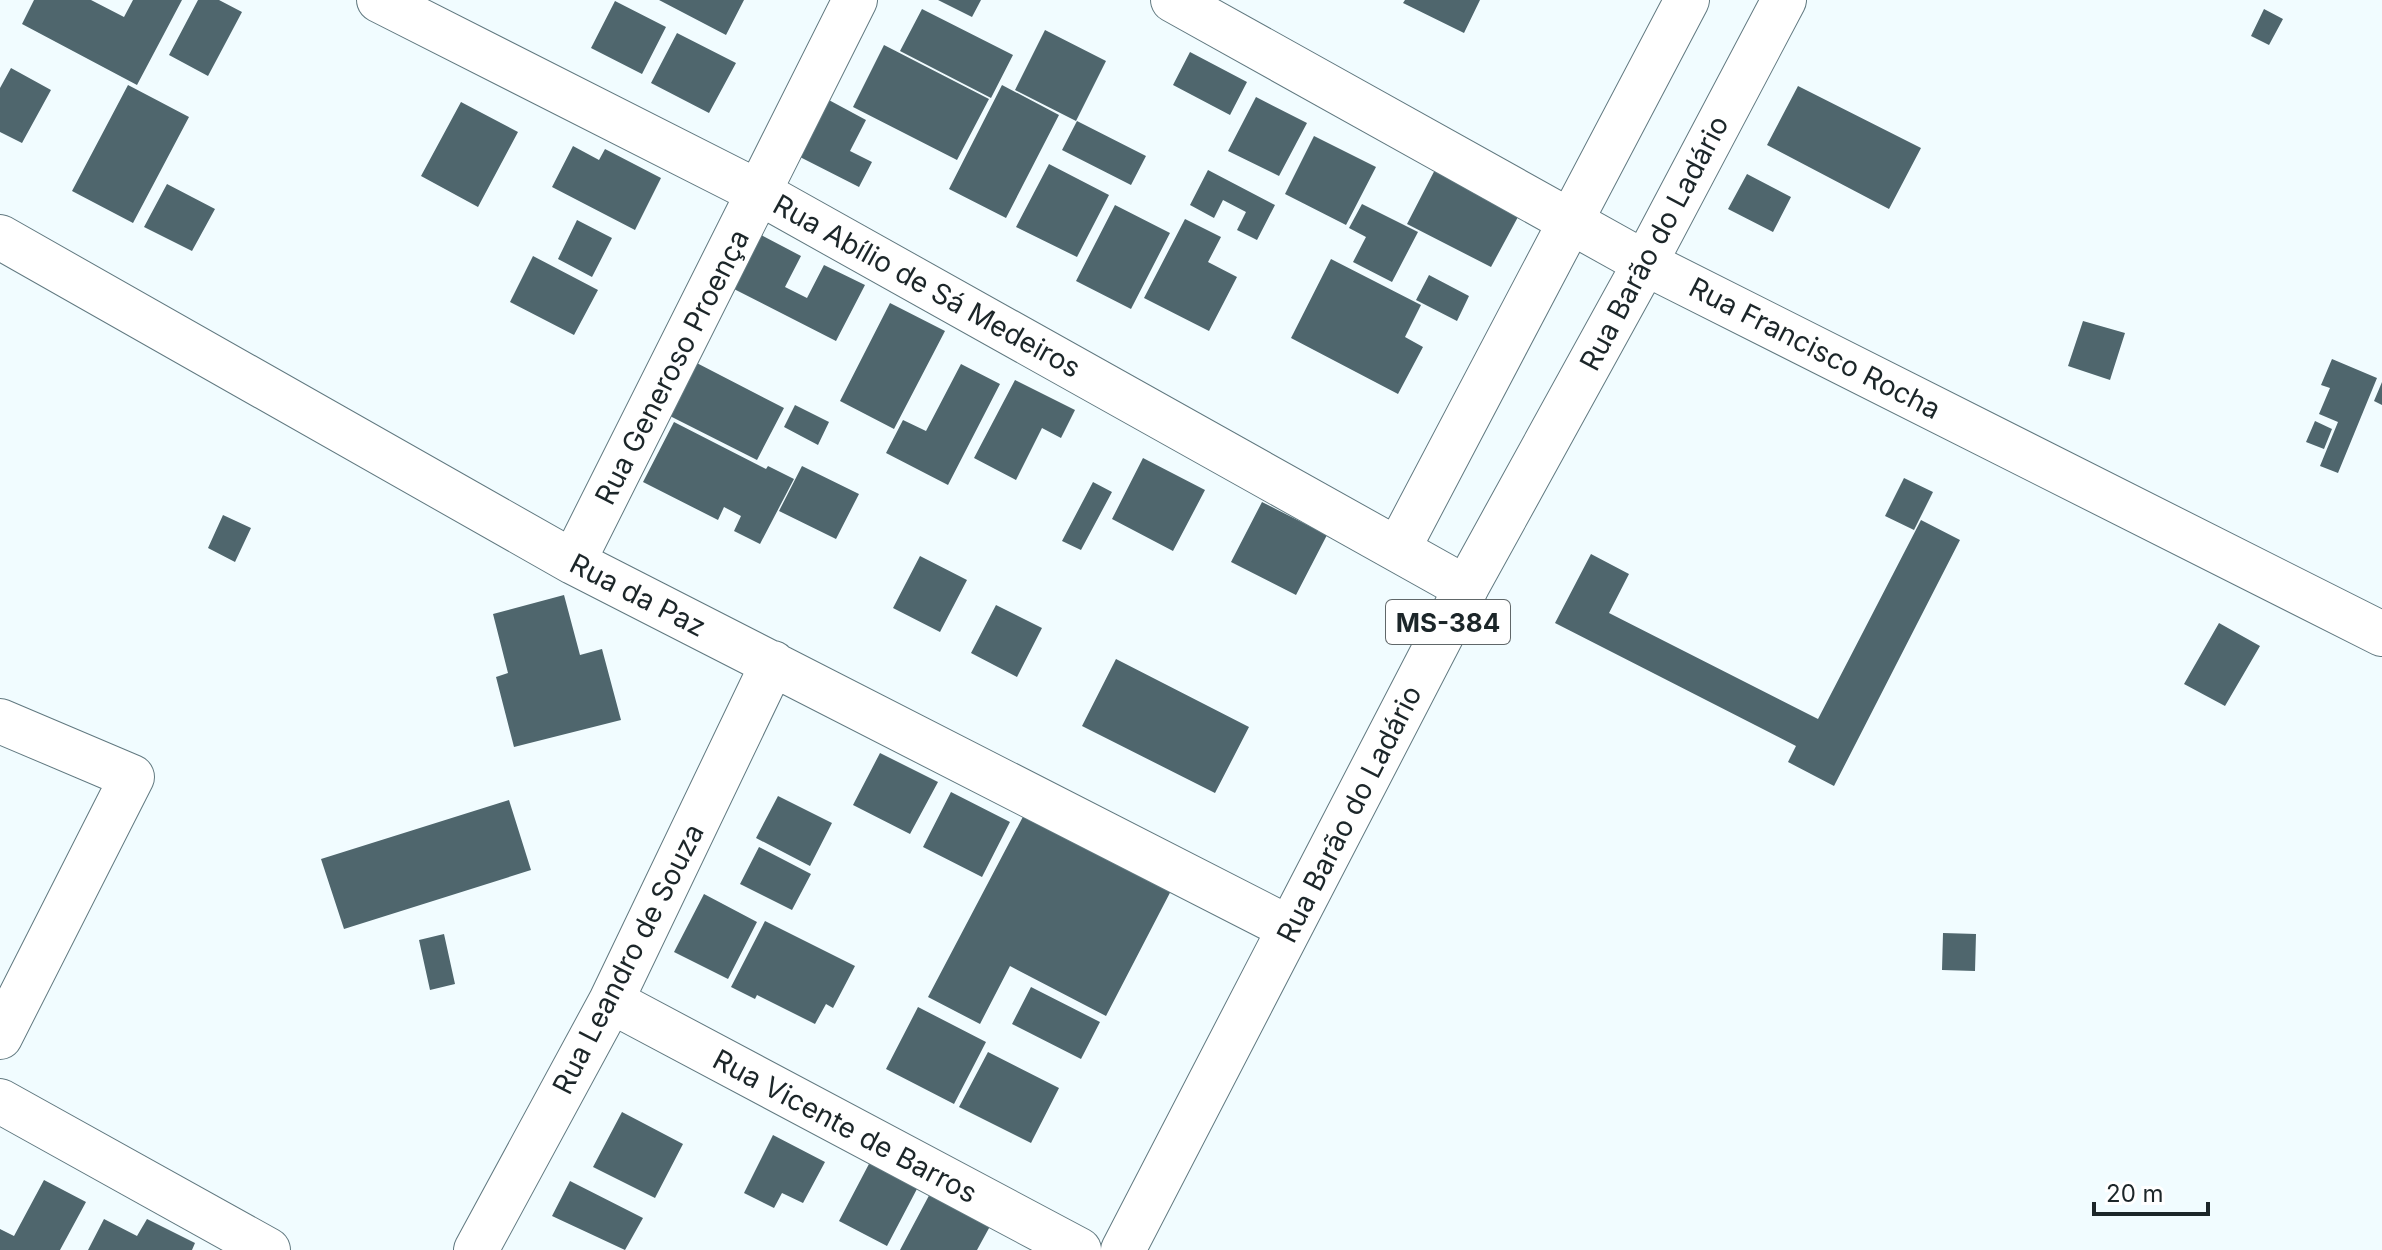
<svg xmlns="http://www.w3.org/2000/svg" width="2382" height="1250" font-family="Inter,sans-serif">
<rect width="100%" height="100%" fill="#f1fcff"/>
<path fill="#4f666d" d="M34 0H91L124 17 133 0H182L137 85 22 24Z
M198 0H219L242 12 208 76 169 55Z
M659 0H744L726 35Z
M938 0H981L972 17Z
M1405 0H1480L1464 33 1403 3Z
M615 1 666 27 642 74 591 48Z
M922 9 1013 55 991 98 900 51Z
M2264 9 2283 19 2269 45 2251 36Z
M1045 30 1106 61 1076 121 1015 90Z
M677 33 736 63 709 113 651 83Z
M884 45 989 99 957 160 853 107Z
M1190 52 1247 82 1230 115 1173 85Z
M11 68 51 90 22 143 0 132V88Z
M128 85 189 117 133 223 72 191Z
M1002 85 1059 115 1006 218 949 189Z
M1798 86 1921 148 1889 209 1767 145Z
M1256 97 1307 123 1279 176 1228 151Z
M827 99 866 120 850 151 872 162 859 187 798 156Z
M461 102 518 132 478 207 421 176Z
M1077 121 1146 156 1131 185 1062 150Z
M1314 136 1376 167 1346 225 1285 194Z
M573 146 599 160 605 149 661 178 635 230 552 187Z
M1440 160 1525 204 1491 267 1407 224Z
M1049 164 1109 195 1077 257 1016 227Z
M1208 170 1275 205 1257 240 1237 230 1246 212 1223 200 1214 218 1190 205Z
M1747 174 1791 197 1773 232 1728 209Z
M167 184 215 209 192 251 144 227Z
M1362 204 1418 232 1392 282 1353 262 1366 237 1349 228Z
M1115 205 1170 233 1131 309 1076 281Z
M1185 219 1221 237 1208 262 1237 277 1209 331 1144 298Z
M577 220 612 238 592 277 558 259Z
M759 234 801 256 785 287 807 298 824 265 865 285 836 341 732 288Z
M533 256 598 290 574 335 510 302Z
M1331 259 1421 305 1405 337 1423 347 1398 394 1291 338Z
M1429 275 1469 296 1457 321 1416 300Z
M890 303 945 331 894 429 840 401Z
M2083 321 2125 333 2110 380 2068 366Z
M689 359 784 408 757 460 662 412Z
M2332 359 2377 378 2338 473 2320 466 2338 422 2319 414 2330 388 2321 385Z
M961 364 1000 384 948 485 886 453 903 420 926 431Z
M1015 380 1075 410 1061 438 1042 428 1016 480 974 458Z
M2382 382V405L2374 401Z
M795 405 829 422 818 445 784 427Z
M2315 421 2332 429 2324 449 2306 442Z
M674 422 766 469 768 466 794 479 760 544 734 531 741 516 724 507 718 520 643 482Z
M1143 458 1205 490 1173 551 1112 519Z
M802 466 859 494 836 539 779 511Z
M1904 478 1933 492 1914 530 1885 516Z
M1093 482 1112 492 1081 550 1062 541Z
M1262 502 1327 535 1296 595 1231 562Z
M223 515 251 528 235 562 208 548Z
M1921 520 1960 540 1834 786 1788 762 1796 746 1555 623 1591 554 1629 574 1609 613 1818 719Z
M920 556 967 580 940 632 893 608Z
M564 595 580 655 602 649 621 720 514 747 496 677 508 673 493 614Z
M996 605 1042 628 1017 677 971 653Z
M2219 623 2260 646 2225 706 2184 684Z
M1116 659 1249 727 1215 793 1082 726Z
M880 753 938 782 910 834 853 805Z
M951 792 1010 822 982 877 923 847Z
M778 796 832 823 810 866 756 838Z
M509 800 531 870 344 929 321 859Z
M1027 809 1174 885 1106 1016 1010 966 980 1024 928 997Z
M759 847 811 874 792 910 740 884Z
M704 894 757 922 728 979 674 952Z
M765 921 855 966 833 1008 826 1004 815 1024 757 995 755 999 731 987Z
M1943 933 1976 934 1975 971 1942 970Z
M444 934 455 984 430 990 419 940Z
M1031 987 1100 1022 1081 1059 1012 1024Z
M918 1007 986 1042 954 1104 886 1069Z
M988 1052 1059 1088 1031 1143 959 1107Z
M622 1112 683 1144 655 1198 593 1167Z
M773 1135 825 1162 803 1203 782 1193 774 1208 744 1193Z
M870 1162 918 1187 887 1246 839 1221Z
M44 1180 86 1202 60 1250H0V1229L14 1236Z
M570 1181 643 1218 625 1250 552 1216Z
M933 1188 994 1219 977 1250H900Z
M104 1219 137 1236 147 1219 195 1243 192 1250H88Z"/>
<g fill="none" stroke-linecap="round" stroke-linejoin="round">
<defs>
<path id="minor" d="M379 0 760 193 1466 588
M1173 0 1645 263 2382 634
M0 237 573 562 1289 928
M1398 549 1687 0
M573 562 855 0
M0 721 132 777 0 1037
M611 1001 1079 1250
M0 1101 268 1250
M476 1250 611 1001 773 663"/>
<path id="major" d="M1123 1250 1466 588 1645 263 1784 0"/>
</defs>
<use href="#minor" stroke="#617980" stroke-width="46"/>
<use href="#major" stroke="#617980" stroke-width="46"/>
<use href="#minor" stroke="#fff" stroke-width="44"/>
<use href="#major" stroke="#fff" stroke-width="44"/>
</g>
<g text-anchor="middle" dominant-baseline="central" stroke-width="8" stroke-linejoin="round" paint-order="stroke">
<rect fill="#fff" stroke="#606769" stroke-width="2" x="1386" y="600" width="124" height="44" rx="6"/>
<g font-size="26" font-weight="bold" fill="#1c2629">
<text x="1448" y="622">MS-384</text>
</g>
<g font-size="28" fill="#1c2629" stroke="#fff">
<text transform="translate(1654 243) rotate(-62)">Rua Barão do Ladário</text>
<text transform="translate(927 286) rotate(29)">Rua Abílio de Sá Medeiros</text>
<text transform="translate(1815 348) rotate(27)">Rua Francisco Rocha</text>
<text transform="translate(672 367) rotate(-63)">Rua Generoso Proença</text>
<text transform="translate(638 595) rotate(27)">Rua da Paz</text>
<text transform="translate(1349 814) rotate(-63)">Rua Barão do Ladário</text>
<text transform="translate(628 959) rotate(-63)">Rua Leandro de Souza</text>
<text transform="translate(845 1126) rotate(28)">Rua Vicente de Barros</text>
</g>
</g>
<path d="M2094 1202v12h114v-12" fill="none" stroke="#1c2629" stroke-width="4"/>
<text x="2106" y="1202" font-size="24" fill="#1c2629" stroke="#ffffff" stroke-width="6" paint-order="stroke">20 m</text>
</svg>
